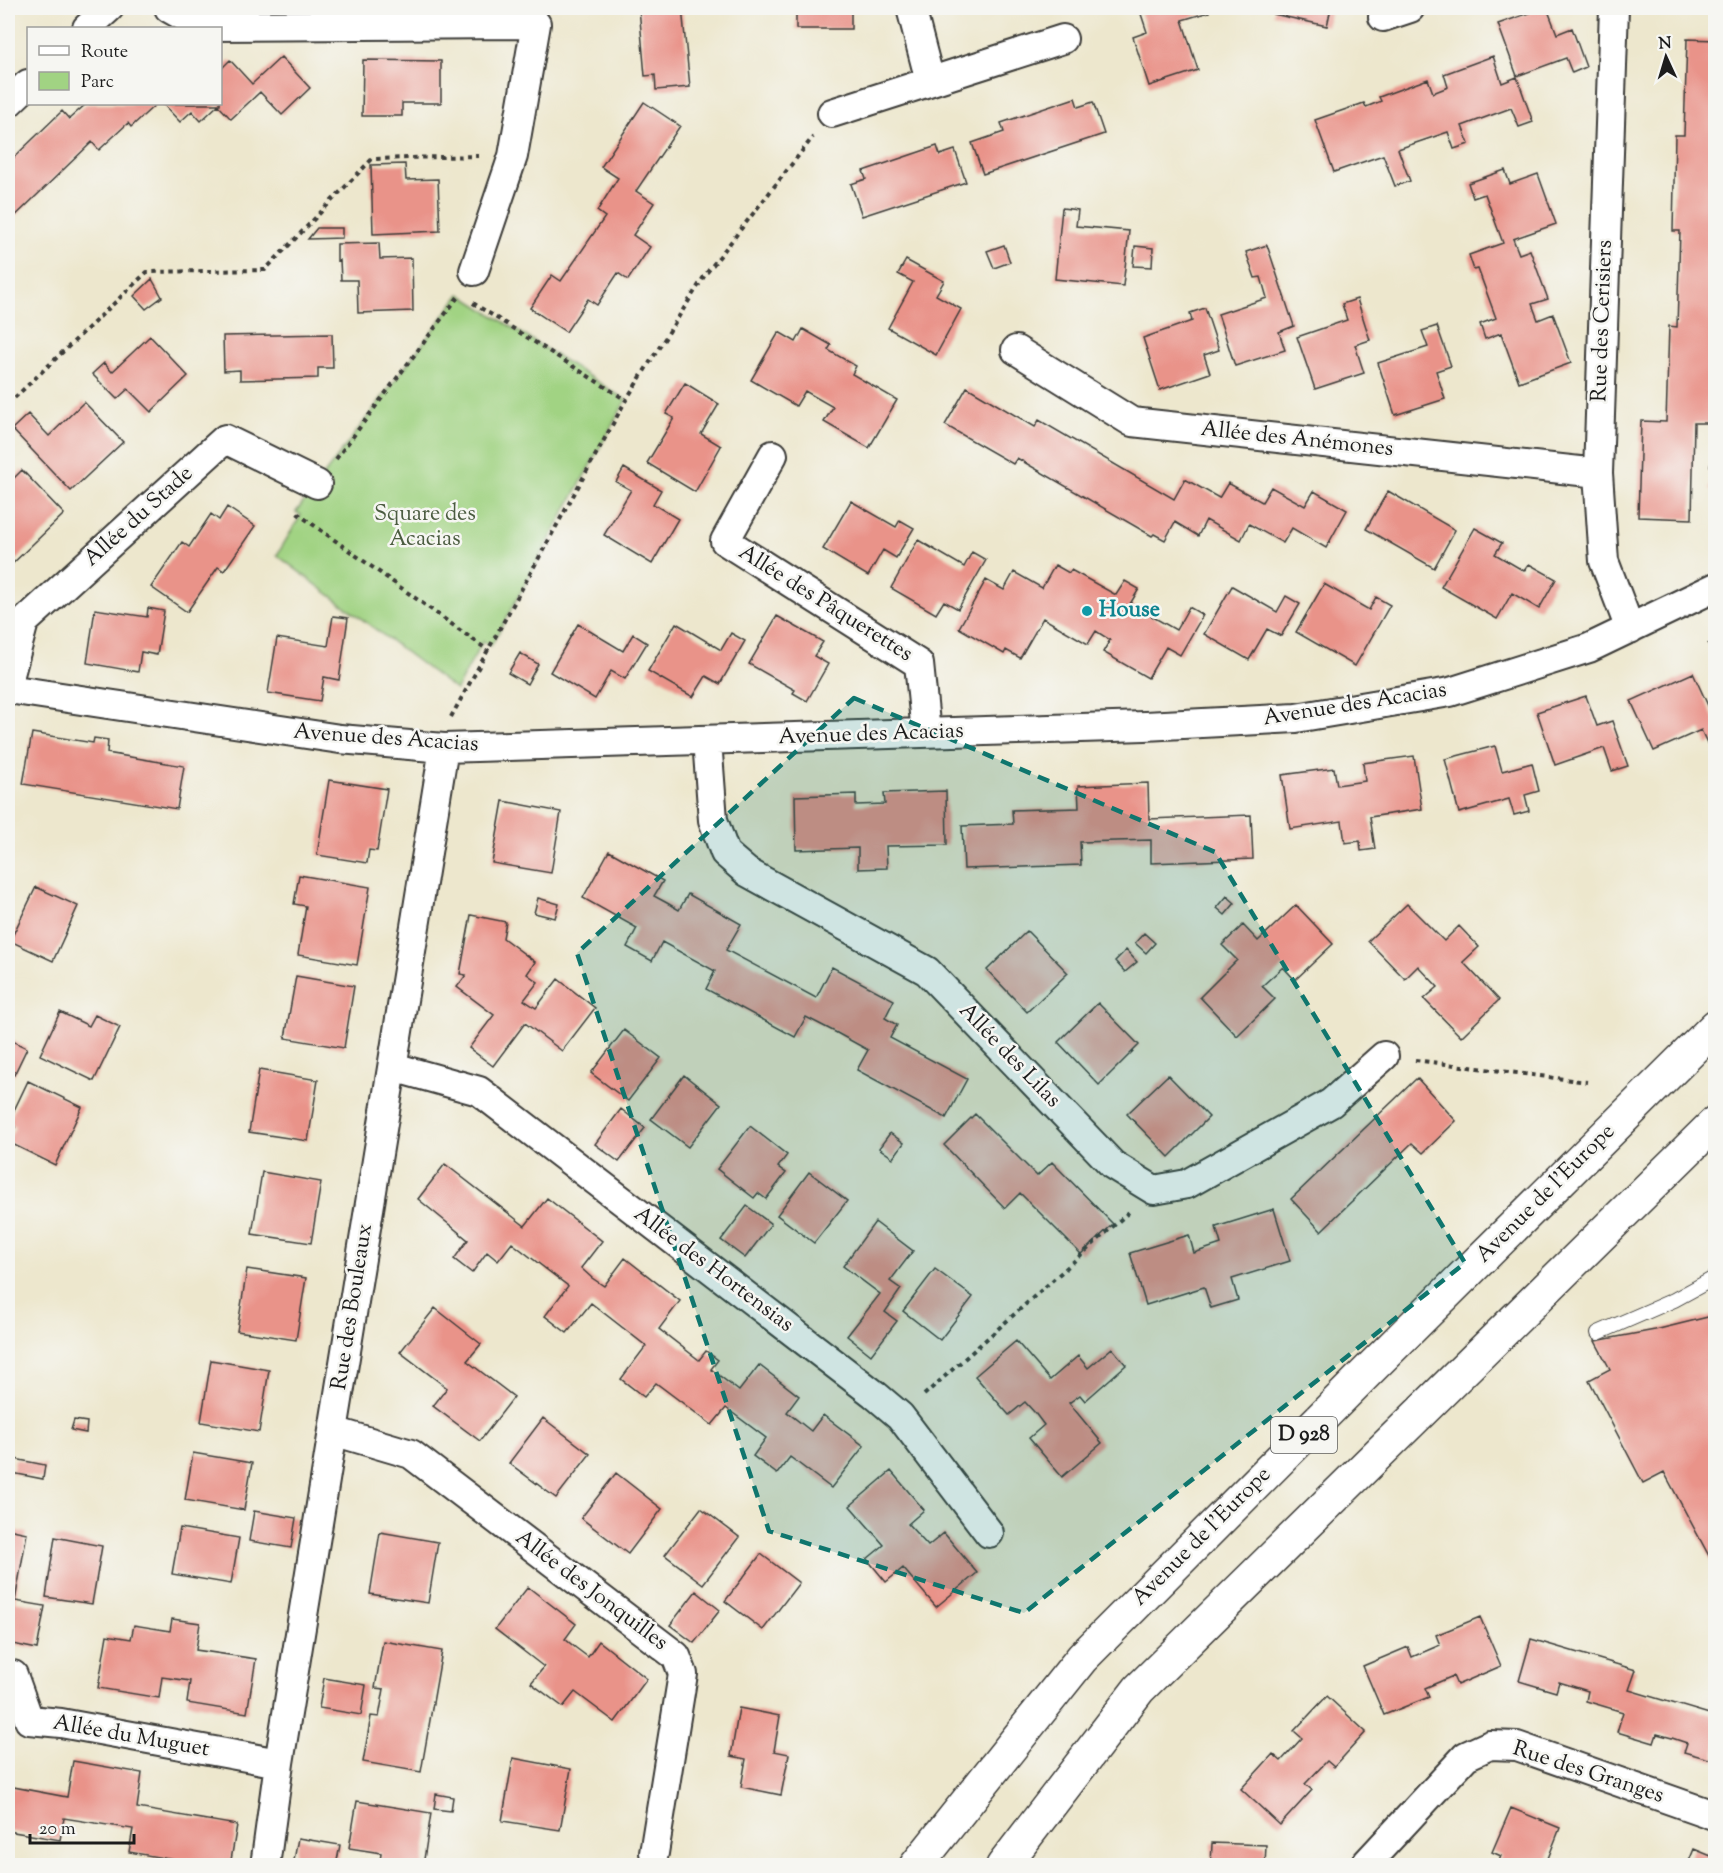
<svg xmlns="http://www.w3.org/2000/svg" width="1723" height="1873" font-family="'Sorts Mill Goudy',serif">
<rect width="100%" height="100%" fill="#f6f6f2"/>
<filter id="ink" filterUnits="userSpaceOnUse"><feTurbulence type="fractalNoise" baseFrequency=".0167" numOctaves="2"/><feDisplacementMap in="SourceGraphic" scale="12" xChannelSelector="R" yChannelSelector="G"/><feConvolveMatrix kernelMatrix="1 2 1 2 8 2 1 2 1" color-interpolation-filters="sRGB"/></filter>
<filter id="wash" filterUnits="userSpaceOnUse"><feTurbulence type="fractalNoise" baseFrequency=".008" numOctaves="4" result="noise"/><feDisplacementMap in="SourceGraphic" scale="24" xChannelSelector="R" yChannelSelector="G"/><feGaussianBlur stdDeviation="1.35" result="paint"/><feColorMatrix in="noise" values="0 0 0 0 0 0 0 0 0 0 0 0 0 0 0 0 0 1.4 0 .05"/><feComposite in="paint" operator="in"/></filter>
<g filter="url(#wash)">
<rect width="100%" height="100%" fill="#ede7cd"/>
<path fill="#a1d383" stroke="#5e7850" stroke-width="1.5" d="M460 294 626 400 491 646 483 641 456 690 277 555 301 515 296 512Z"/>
<g id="blocks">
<path fill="#e99389" d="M8 8H17L8 17Z
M639 8H682L690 87 656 90 655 75 645 76Z
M796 8H851V29H796Z
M1139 8H1208L1209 12 1182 20 1198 70 1149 86 1133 37 1147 32Z
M1275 8H1331L1327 26 1273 14Z
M1544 8H1547L1557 34 1572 28 1586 67 1572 73 1566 58 1517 76 1498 24Z
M1687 39 1716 40V423H1694L1692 519 1638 517 1641 421 1666 422 1669 326 1677 327 1680 231H1673L1675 135H1684Z
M1493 56 1502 83 1517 77 1533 122 1519 127 1511 108 1462 126 1469 144 1454 149 1448 132 1398 149 1410 181 1395 186 1383 155 1334 172 1315 120 1364 103 1366 107 1381 101 1379 97 1428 79 1433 93 1448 87 1444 74Z
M281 57 310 88 282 115 260 92 231 119 218 105 201 121 192 111 180 122 163 104H220V70L230 60 252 84Z
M363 60 441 61V103H402V116H362Z
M1075 98 1078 107 1093 102 1104 134 983 174 972 143 1004 132 1001 123Z
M644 102 680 126 636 191 654 203 633 235 650 247 628 280 618 273 597 305 588 299 566 332 530 308 552 275 561 281 605 217 597 211 618 178 601 167Z
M86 104H156L131 127 128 123 99 150 92 142 8 223V163L62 111 69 119Z
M937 146 940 155 955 150 966 182 862 216 851 184 866 179 863 171Z
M405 164 406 180 438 179 440 231 373 234 371 165Z
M1505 170 1510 184 1538 174 1556 224 1513 239 1519 254 1530 250 1548 299 1532 304 1538 320 1553 314 1571 363 1519 382 1501 333 1485 339 1480 324 1496 318 1478 269 1474 270 1469 255 1503 243 1485 194 1473 198 1468 183Z
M1062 208 1078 210 1076 226 1129 231 1123 286 1055 279Z
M8 223 14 231 8 237Z
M317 228H342V238L308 239Z
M379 243 380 259 412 258 413 311 358 313 357 280H341L340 260 337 261V244Z
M1004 245 1010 262 994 268 987 251Z
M1267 245 1294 326 1279 332 1285 350 1235 366 1218 314 1267 298 1261 277 1255 278 1246 252Z
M1135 246 1153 248 1152 267 1133 266Z
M906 260 944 281 936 295 961 309 936 355 888 328 913 282 898 274Z
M152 279 162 297 146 309 134 296Z
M1357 299 1370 340 1355 345 1364 373 1315 389 1297 337 1347 320 1342 304Z
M1205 308 1219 350 1204 355 1210 373 1160 390 1143 338 1192 321 1190 313Z
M1437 326 1451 366 1436 371 1445 399 1395 415 1378 363 1428 347 1422 331Z
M803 329 831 345 828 350 856 366 852 374 897 400 869 448 824 422 833 407 805 391 796 406 751 380 779 332 796 342Z
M332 334 333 368H318V378L240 380V370L224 371 223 336Z
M150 336 188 376 151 412 128 389 117 399 92 374 104 363 112 372Z
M685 383 719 404 701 434 721 446 695 492 647 463 674 418 666 414Z
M967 387 1035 427 1039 420 1174 499 1185 479 1219 498 1228 483 1262 502 1271 487 1305 506 1314 491 1347 510 1326 548 1292 528 1283 543 1249 524 1241 540 1206 520 1198 536 1175 522 1165 540 1154 534 1152 536 1017 458 1013 464 945 425Z
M84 402 123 442 71 491 12 429 28 414 49 436Z
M1715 448H1716V467L1710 466Z
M624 468 661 490 653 504 678 519 652 564 604 535 631 490 616 482Z
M22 470 64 514 8 568V484Z
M1714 474H1716V491L1709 490Z
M1388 491 1455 530 1434 568 1366 529Z
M851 501 896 527 900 520 914 528 896 558 883 550 868 576 823 549Z
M227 507 255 526 224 571 218 567 187 612 151 587 182 542 189 547 211 514 219 520Z
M1475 528 1502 543 1495 554 1524 571 1529 564 1556 579 1539 609 1512 593 1497 619 1441 587Z
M918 540 964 567 972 552 986 560 958 609 944 601 936 614 891 588Z
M1055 565 1069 573 1071 570 1116 595 1125 581 1139 589 1130 604 1176 630 1189 607 1203 615 1180 655 1166 647 1148 678 1103 652 1110 640 1096 631 1088 644 1043 618 1020 658 1006 650 1004 654 959 628 986 580 1004 590 1014 572 1042 588Z
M1324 584 1369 610 1376 597 1390 605 1355 666 1296 632Z
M1232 586 1277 612 1286 596 1300 604 1281 636 1267 629 1249 660 1204 634Z
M148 608 164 611 157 655 141 652 138 672 87 663 95 609 147 617Z
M333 616 348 618 339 680 324 677 320 701 268 693 277 638 328 646Z
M777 616 823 642 814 656 828 664 807 701 793 693 795 690 749 664Z
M676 623 721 650 731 633 745 641 720 684 706 676 693 697 648 671Z
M578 624 623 651 633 634 647 643 625 679 611 671 595 699 550 672Z
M1716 639V657L1708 644Z
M520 653 538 664 527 684 508 673Z
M1693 673 1716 723V741L1708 745 1701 730 1654 751 1631 701Z
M1586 696 1597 726 1612 721 1628 766 1612 771 1604 748 1555 765 1537 712Z
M32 733 93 743 94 738 108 740 107 753 184 766 177 809 23 784Z
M1495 746 1502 771 1532 763 1539 791 1525 795 1529 811 1514 815 1509 799 1459 813 1445 759Z
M1414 756 1422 809 1370 817 1375 849 1361 851 1360 841 1345 843 1342 821 1290 829 1282 775 1334 768 1337 785 1365 781 1363 763Z
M329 780 387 789 377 851 369 850 367 863 317 855Z
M1148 783 1149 819 1251 815 1253 859 1151 863V840L1080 842 1081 865 964 869 962 826 1013 824 1012 810 1079 808 1078 786Z
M946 791 947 845 886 846 887 868 858 869V848L796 850 795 796 856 794V805L885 804 884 793Z
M503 801 561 812 551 873 492 863Z
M609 851 663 881 654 896 667 903 679 910 688 894 741 924 726 950 816 998 832 967 894 1000 885 1018 897 1025 890 1038 967 1079 946 1118 857 1070 868 1050 837 1033 806 1017 795 1037 706 989 715 971 662 942 652 961 627 947 637 928 583 898Z
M299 875 370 887 357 965 298 955 306 906 294 904Z
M36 887 78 906 53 961 10 941Z
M1227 896 1235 903 1225 915 1217 908Z
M538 898 559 904 555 918 534 913Z
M1407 904 1444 941 1459 926 1479 947 1463 962 1499 1000 1461 1037 1424 999 1438 987 1418 966 1405 979 1368 941Z
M1296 905 1333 944 1295 980 1283 967 1273 976 1262 986 1275 999 1237 1036 1200 997 1237 960 1222 945 1243 925 1258 941Z
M471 915 506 922 503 938 535 962 527 974 538 982 524 1000 536 1008 558 979 595 1008 562 1051 525 1023 493 1066 469 1048 494 1015 457 987 466 975 460 974Z
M1027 931 1068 973 1027 1012 987 970Z
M1144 933 1155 943 1146 953 1135 943Z
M1126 950 1137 962 1125 972 1115 961Z
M296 976 354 986 344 1048 285 1038Z
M1098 1003 1139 1045 1099 1085 1058 1042Z
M60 1012 89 1026 95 1015 120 1027 94 1081 40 1055Z
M624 1030 661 1058 628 1101 591 1073Z
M8 1039 27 1048 14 1075 8 1072Z
M259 1070 318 1080 308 1141 249 1132Z
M684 1075 721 1104 688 1147 651 1119Z
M1168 1075 1209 1117 1169 1157 1127 1114Z
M1417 1078 1456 1121 1423 1153 1412 1143 1321 1231 1291 1199Z
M28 1081 82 1107 55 1165 8 1142 15 1127 8 1123Z
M621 1109 645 1128 619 1162 595 1144Z
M975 1114 1037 1176 1052 1162 1113 1224 1081 1254 1020 1193 1005 1208 944 1145Z
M750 1126 787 1155 778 1167 786 1173 766 1199 758 1193 754 1198 717 1169Z
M890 1133 904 1143 893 1158 879 1148Z
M445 1164 525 1226 547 1198 602 1241 581 1268 592 1278 604 1286 625 1258 680 1301 659 1329 699 1360 706 1351 718 1360 711 1369 739 1391 759 1365 799 1396 787 1412 811 1431 823 1415 864 1446 831 1488 790 1457 777 1474 753 1456 766 1438 726 1408 712 1425 656 1383 644 1397 621 1379 646 1346 591 1303 567 1333 545 1316 568 1286 512 1243 498 1261 487 1252 472 1273 454 1259 468 1240 418 1199Z
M262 1172 321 1182 311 1243 252 1234Z
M809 1172 847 1201 814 1243 777 1215Z
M747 1206 771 1224 745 1258 721 1240Z
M1274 1209 1290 1261 1232 1279 1238 1300 1211 1308 1204 1287 1146 1305 1130 1253 1189 1235 1194 1253 1221 1244 1216 1227Z
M875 1222 913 1251 890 1281 901 1289 885 1312 897 1321 871 1355 847 1336 880 1294 843 1266Z
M247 1269 306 1278 296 1340 237 1331Z
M935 1269 973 1297 940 1340 903 1311Z
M435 1308 481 1344 467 1361 514 1397 480 1441 433 1406 447 1388 400 1352Z
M1716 1315V1569L1664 1472 1643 1483 1589 1380 1610 1369 1595 1341 1655 1330Z
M1016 1341 1050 1380 1078 1356 1088 1368 1112 1348 1126 1365 1085 1401 1080 1395 1069 1403 1102 1443 1062 1477 1029 1438 1044 1425 1035 1413 1025 1402 1009 1415 975 1376Z
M211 1360 269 1370 259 1432 201 1422Z
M543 1418 590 1454 556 1498 509 1463Z
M74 1420 87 1422 86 1433 71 1430Z
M193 1453 252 1463 244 1510 185 1500Z
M15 1459 45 1465 43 1479 12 1473Z
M891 1471 924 1510 908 1524 928 1546 944 1533 977 1573 936 1607 903 1568 886 1582 867 1559 884 1545 850 1506Z
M616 1473 662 1509 628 1554 581 1518Z
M701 1508 739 1537 703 1584 665 1555Z
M254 1511 296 1518 291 1548 249 1541Z
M180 1528 239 1538 231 1584 172 1574Z
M8 1529 27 1533 15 1601 45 1606 37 1649 8 1643 14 1606 8 1605Z
M380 1532 438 1542 428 1603 370 1594Z
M55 1537 102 1546 92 1604 46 1597Z
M761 1554 799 1583 763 1630 725 1601Z
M528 1587 576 1624 565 1639 576 1648 588 1657 599 1641 647 1679 615 1722 575 1692 563 1707 531 1683 544 1667 495 1629Z
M696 1591 720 1610 694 1643 670 1625Z
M1480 1617 1501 1666 1457 1685 1453 1676 1425 1688 1429 1697 1384 1715 1363 1666 1408 1647 1412 1657 1440 1645 1436 1635Z
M172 1619 200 1623 196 1650 256 1659 247 1713 187 1703 190 1681 162 1677 159 1698 98 1688 107 1635 131 1639 134 1625 170 1631Z
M1531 1639 1636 1670 1629 1690 1716 1716V1761L1684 1752 1687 1743 1672 1738 1657 1734 1654 1743 1617 1732 1623 1712 1586 1701 1588 1691 1559 1682 1556 1692 1519 1681Z
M383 1641 442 1651 421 1772 363 1762 371 1716 379 1717 384 1689 375 1688Z
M324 1678 366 1685 361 1715 319 1708Z
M1327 1696 1366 1732 1334 1767 1327 1761 1305 1784 1312 1790 1280 1825 1241 1789 1273 1754 1281 1761 1302 1738 1294 1731Z
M739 1708 780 1716 774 1751 789 1754 781 1795 741 1787 746 1759 731 1756Z
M513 1758 571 1769 560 1830 502 1821Z
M73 1761 142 1773 137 1808 237 1825 230 1866H210L129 1852 133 1829 64 1818 60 1840 8 1831V1786L67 1797Z
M436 1794 453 1797 451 1811 434 1809Z
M357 1801 431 1813 423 1866H402L380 1862 381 1853 349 1848Z
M1511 1808 1560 1828 1545 1866H1497L1501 1856 1492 1852Z
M298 1838 340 1845 336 1866H293Z
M1212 1843 1266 1845 1265 1866H1211Z
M1694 1849 1716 1858V1866H1687Z"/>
</g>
</g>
<g filter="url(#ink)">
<use href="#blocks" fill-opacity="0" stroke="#3b3a37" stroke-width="1.5"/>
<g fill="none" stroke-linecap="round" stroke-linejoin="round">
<defs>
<path id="service" d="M1598 1333 1674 1300 1716 1277"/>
<path id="minor" d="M169 8 201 26 536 24 513 156 474 271
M911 8 930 81
M1614 8 1598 473 1604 561 1630 629
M1383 17 1410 8
M87 28 109 8
M8 103 28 84
M832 113 1063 39
M1016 350 1132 422 1598 473
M773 455 725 541 919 664 926 733
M8 682 24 622 225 439 317 484
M8 689 340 739 444 748 1145 726 1296 718 1450 692 1589 648 1716 587
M707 740 713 820 725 853 747 872 927 971 1113 1165 1154 1190 1187 1184 1331 1103 1384 1056
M393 1067 479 1091 874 1394 900 1416 989 1533
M333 1431 411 1454 676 1656 683 1674 654 1853
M13 1675 29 1720 61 1723 279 1763
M265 1866 279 1763 444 748
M1364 1866 1466 1756 1490 1745 1517 1746 1716 1816"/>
<path id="primary" d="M916 1866 1082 1658 1369 1370 1716 1026
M1003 1866 1139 1689 1716 1122"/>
</defs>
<use href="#service" stroke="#3b3a37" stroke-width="16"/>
<use href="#minor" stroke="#3b3a37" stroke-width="32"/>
<use href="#primary" stroke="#3b3a37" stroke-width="36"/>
<path stroke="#3b3a37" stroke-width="4" stroke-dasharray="4.5 4.5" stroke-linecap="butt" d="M473 303 626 400
M8 404 147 272 265 270 372 159 479 156
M336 459 458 297
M297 513 489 651
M451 717 626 400 705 275 813 137
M1415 1060 1587 1082
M924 1395 1129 1212"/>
<use href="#service" stroke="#fff" stroke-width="14"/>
<use href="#minor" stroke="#fff" stroke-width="28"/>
<use href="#primary" stroke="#fff" stroke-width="33"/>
</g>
</g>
<path fill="#0f766e" fill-opacity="0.2" stroke="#0f766e" stroke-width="4.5" stroke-dasharray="12 8" stroke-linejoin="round" d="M854 698 1215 852 1465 1263 1024 1613 769 1531 577 953Z"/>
<circle fill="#0f9aa8" stroke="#f6f6f2" stroke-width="2" cx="1087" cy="611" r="6"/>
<g text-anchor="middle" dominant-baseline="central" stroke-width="5" stroke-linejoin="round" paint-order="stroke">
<rect fill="#f6f6f2" stroke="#5d5d5c" stroke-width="1.5" x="1271" y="1417" width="66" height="36" rx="4.5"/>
<g font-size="21" font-weight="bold" fill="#1c1c1c">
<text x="1304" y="1435">D 928</text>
</g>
<g font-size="22" fill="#1c1c1c" stroke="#f6f6f2">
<text transform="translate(1603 321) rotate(-88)">Rue des Cerisiers</text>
<text transform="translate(1297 440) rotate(6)">Allée des Anémones</text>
<text transform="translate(139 517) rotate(-42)">Allée du Stade</text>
<text transform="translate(825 604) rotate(32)">Allée des Pâquerettes</text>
<text transform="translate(1355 705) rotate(-9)">Avenue des Acacias</text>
<text transform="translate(871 735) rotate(-2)">Avenue des Acacias</text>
<text transform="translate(386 739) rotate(4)">Avenue des Acacias</text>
<text transform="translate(1009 1056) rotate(46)">Allée des Lilas</text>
<text transform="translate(1546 1194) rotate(-45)">Avenue de l'Europe</text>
<text transform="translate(713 1270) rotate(37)">Allée des Hortensias</text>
<text transform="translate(353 1307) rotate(-81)">Rue des Bouleaux</text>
<text transform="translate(1202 1537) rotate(-45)">Avenue de l'Europe</text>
<text transform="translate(591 1591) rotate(37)">Allée des Jonquilles</text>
<text transform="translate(131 1737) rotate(10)">Allée du Muguet</text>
<text transform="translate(1588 1773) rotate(18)">Rue des Granges</text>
</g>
<g font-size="22" fill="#4b5c40" stroke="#f6f6f2">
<text x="425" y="515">Square des<tspan x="425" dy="25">Acacias</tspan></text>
</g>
<g font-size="22" font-weight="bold" fill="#0d838f" stroke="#f6f6f2" text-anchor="start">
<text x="1099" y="611">House</text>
</g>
</g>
<rect width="1723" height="1873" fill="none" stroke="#f6f6f2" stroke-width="30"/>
<rect x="27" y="27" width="195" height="78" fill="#f6f6f2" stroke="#9f9f9c" stroke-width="1.5"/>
<rect x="39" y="46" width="30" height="9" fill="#ffffff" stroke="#9f9f9c" stroke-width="1.5"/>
<text x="81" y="57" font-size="18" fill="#1c1c1c">Route</text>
<rect x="39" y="72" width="30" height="18" fill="#a1d383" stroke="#9f9f9c" stroke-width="1.5"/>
<text x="81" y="87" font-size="18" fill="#1c1c1c">Parc</text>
<g transform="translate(1666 57) rotate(356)" stroke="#f6f6f2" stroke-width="4.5" paint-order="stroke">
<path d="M0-4.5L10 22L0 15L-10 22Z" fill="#1c1c1c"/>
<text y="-9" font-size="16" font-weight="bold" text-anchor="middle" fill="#1c1c1c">N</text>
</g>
<path d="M30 1834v9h104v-9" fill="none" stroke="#1c1c1c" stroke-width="3"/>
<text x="39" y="1834" font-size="18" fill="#1c1c1c" stroke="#f6f6f2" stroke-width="4.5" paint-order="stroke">20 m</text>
</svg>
